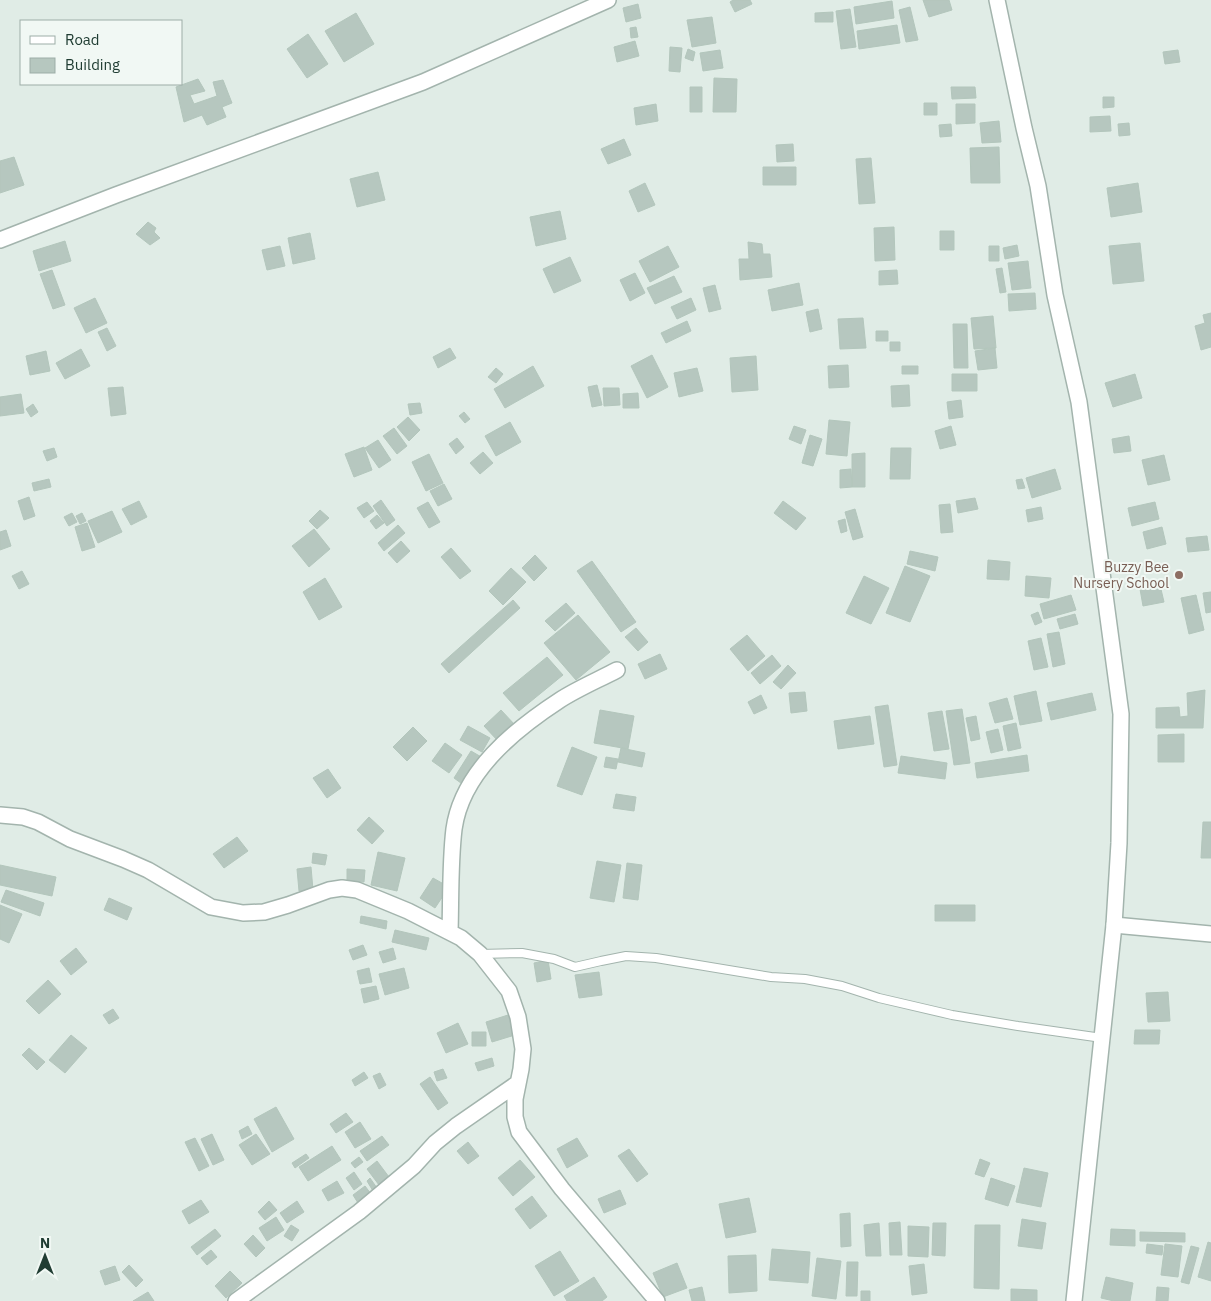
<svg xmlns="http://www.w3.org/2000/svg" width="1211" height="1301" font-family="'IBM Plex Sans',sans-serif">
<rect width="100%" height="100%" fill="#e0ece6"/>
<path fill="#b6c7bf" stroke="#b3c6bc" d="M733 0H750L752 4 735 12 730 2Z
M923 0H949L952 10 929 17Z
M892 1 894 18 856 24 854 7Z
M638 4 641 18 626 22 623 8Z
M910 7 918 40 906 42 899 10Z
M850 9 856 47 841 49 836 11Z
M833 12V22H815V13Z
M356 13 374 44 344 62 325 31Z
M712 17 716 43 692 47 687 20Z
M897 25 900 43 859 49 857 31Z
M636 27 638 37 631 38 630 28Z
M308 34 328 64 307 78 287 49Z
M635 41 639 56 617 62 614 47Z
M670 47 682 48 680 72 669 71Z
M688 49 695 52 693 61 685 58Z
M720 50 723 68 703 71 700 53Z
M1178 50 1180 62 1165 64 1163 52Z
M714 78 737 79 736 112H713Z
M198 79 205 91 190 95 194 104 217 96 213 82 223 80 232 103 222 107 226 117 207 125 202 115 184 122 176 87Z
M690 87H702V112H690Z
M951 87H975L976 98 952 99Z
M1103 97H1114V107L1103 108Z
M924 103H937V115H924Z
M656 104 658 121 636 125 634 108Z
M956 104H975V123L956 124Z
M1110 116 1111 131 1090 132V117Z
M999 121 1001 142 982 143 980 123Z
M1129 123 1130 135 1119 136 1118 124Z
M951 124 952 136 940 137 939 125Z
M624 139 631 155 608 164 601 149Z
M793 144 794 161 777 162 776 145Z
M999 147 1000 183H971L970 148Z
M14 157 24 185 0 193V161Z
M871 158 875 203 859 204 856 159Z
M763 167H796V185H763Z
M378 172 385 200 357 207 350 179Z
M645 183 655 205 638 212 629 191Z
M1138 183 1142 212 1111 217 1107 188Z
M560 211 566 239 536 246 530 217Z
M148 222 156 228 154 232 160 238 150 245 136 234Z
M894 227 895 260 875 261 874 228Z
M940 231H954V250H940Z
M310 233 315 259 293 264 288 238Z
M65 241 71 261 39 271 33 251Z
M748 242 762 244 763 254H770L772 277 740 280 739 259H749Z
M1140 243 1144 281 1113 284 1109 246Z
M1017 245 1019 256 1005 259 1003 248Z
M280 246 285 266 267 270 262 250Z
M668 246 679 267 650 282 639 261Z
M989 246H999V261H989Z
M570 257 581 281 554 293 543 269Z
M1028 261 1031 288 1012 290 1008 263Z
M1002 268 1006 292 1000 293 996 269Z
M52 270 65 305 53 309 40 274Z
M897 270 898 284 879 285V271Z
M635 273 645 293 630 301 620 280Z
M674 276 682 292 655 304 647 288Z
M799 283 803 305 772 311 768 290Z
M715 285 721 309 709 312 703 288Z
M1035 293 1036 309 1009 311 1008 294Z
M95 298 107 323 86 333 74 308Z
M691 298 696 310 677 319 671 307Z
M818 309 822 329 810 332 806 312Z
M1211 313V347L1201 350 1195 326 1205 323 1203 315Z
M993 316 996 348 974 349 971 318Z
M863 318 866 348 840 349 838 319Z
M687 321 691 331 666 343 661 333Z
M953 324H967L968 368H954Z
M107 328 116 346 107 351 98 332Z
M876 331H888V341H876Z
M890 342H900V351H890Z
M450 348 456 358 438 368 433 357Z
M995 348 997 368 978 370 975 351Z
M81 349 90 366 65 379 56 363Z
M46 351 50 371 30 375 26 356Z
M652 355 668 387 647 398 631 366Z
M756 356 758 390 732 392 730 358Z
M848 365 849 387 829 388 828 366Z
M533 366 544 386 505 408 494 389Z
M902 366H918V374H902Z
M496 368 503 374 496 383 488 377Z
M697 368 703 391 679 397 674 373Z
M952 374H977V391H952Z
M1135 374 1142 398 1113 407 1105 383Z
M597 385 602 405 592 407 588 387Z
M909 385 910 406 892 407 891 386Z
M123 387 126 414 111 416 108 388Z
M603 388H619L620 405 604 406Z
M638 393 639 408H623V394Z
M21 394 24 413 0 416V397Z
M961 400 963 417 949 419 947 402Z
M420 403 422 413 410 415 408 404Z
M33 404 38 412 31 417 26 409Z
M464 412 470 419 465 423 459 416Z
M408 417 420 430 409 441 397 427Z
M829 420 850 422 847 456 826 454Z
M510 422 521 442 496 456 485 436Z
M794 426 806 430 801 444 789 439Z
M951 426 956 445 940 449 935 431Z
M394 428 407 446 397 454 383 436Z
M810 435 822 439 813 466 802 463Z
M1129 436 1131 451 1114 453 1112 439Z
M457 438 464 447 456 454 449 444Z
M378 440 391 460 379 468 365 448Z
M364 447 372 470 354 477 345 454Z
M54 448 57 457 47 461 43 451Z
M891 448H911L910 479H890Z
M483 452 493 463 480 474 470 463Z
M865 453V487H852V454Z
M429 454 443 483 426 491 412 462Z
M1164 455 1170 480 1148 485 1142 460Z
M851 469 852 487 840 488V470Z
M1055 469 1061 489 1032 498 1026 478Z
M49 479 51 487 34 491 32 483Z
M1022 479 1025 488 1018 489 1016 480Z
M444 484 452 499 438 506 430 491Z
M29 497 35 516 24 520 18 501Z
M975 498 978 509 958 513 956 501Z
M381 500 395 520 387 526 373 506Z
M139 501 147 517 131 525 122 509Z
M783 501 806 518 796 530 774 513Z
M367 502 374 511 364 518 357 508Z
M428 502 440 522 429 528 417 508Z
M1155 502 1159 519 1132 526 1128 508Z
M950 504 953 532 941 533 939 505Z
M1041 507 1043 519 1028 522 1026 510Z
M855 509 863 537 853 540 845 512Z
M320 510 329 518 317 529 309 521Z
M112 511 122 532 98 543 88 521Z
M72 513 77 522 69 526 64 517Z
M82 513 86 521 80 524 76 516Z
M377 515 384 523 376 529 370 521Z
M845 519 847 531 841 533 838 521Z
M87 523 95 547 82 551 75 527Z
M398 525 405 533 384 551 378 543Z
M1162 527 1166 544 1147 549 1143 532Z
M314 529 330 549 309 567 292 546Z
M6 530 11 546 0 550V532Z
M1207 536 1209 550 1188 552 1186 538Z
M401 541 410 551 397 563 388 553Z
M451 548 471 571 460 579 441 557Z
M910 551 938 557 935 571 907 564Z
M535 555 547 568 534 581 522 568Z
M988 560 1010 562 1009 580 987 579Z
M592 561 636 622 621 632 577 571Z
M905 566 930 576 910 622 886 613Z
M511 568 526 582 503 605 489 591Z
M22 571 29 584 19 589 12 576Z
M864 576 889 588 871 624 846 613Z
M1026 576 1051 578 1049 598 1025 596Z
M325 578 342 607 319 620 303 592Z
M1160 585 1164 602 1143 606 1140 589Z
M1211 592V612L1206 613 1203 593Z
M1071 595 1076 610 1044 619 1040 604Z
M1196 595 1204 630 1189 634 1181 598Z
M513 600 520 608 449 673 441 664Z
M566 603 575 613 555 631 545 621Z
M1038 612 1042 622 1035 625 1031 615Z
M1075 614 1078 624 1060 629 1057 619Z
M578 615 610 652 576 680 544 643Z
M636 628 648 642 638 651 625 637Z
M1059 632 1065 664 1053 667 1047 634Z
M747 635 765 656 748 671 730 649Z
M1041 638 1048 667 1034 670 1028 641Z
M660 654 667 669 645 679 638 664Z
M772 655 781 666 760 684 751 673Z
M547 657 563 675 519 711 503 693Z
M788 665 796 673 781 689 773 682Z
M1205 690 1203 728H1156V708L1179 707 1180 717 1188 716 1187 693Z
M1036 691 1042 721 1020 725 1014 696Z
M805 692 807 711 791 713 789 693Z
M1092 693 1096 710 1051 720 1047 703Z
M761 695 767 708 754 714 748 702Z
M1007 698 1013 719 995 723 989 703Z
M888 705 897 765 884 767 875 707Z
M962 709 970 763 954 765 946 711Z
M501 710 515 725 498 741 484 726Z
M600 710 634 716 628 749 594 743Z
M942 711 949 749 934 751 928 713Z
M870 716 874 744 838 749 834 721Z
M976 716 980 739 971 741 966 718Z
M1016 723 1021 748 1008 751 1003 726Z
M468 726 490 738 482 752 460 740Z
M413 727 427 741 407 761 393 747Z
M998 729 1003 750 991 753 986 732Z
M1184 734V762H1158V735Z
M445 743 462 755 449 773 432 761Z
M572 747 597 757 582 795 557 786Z
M621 748 645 753 642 767 618 762Z
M471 751 483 758 465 786 454 778Z
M1027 755 1029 771 977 778 975 763Z
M901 756 947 763 945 779 898 773Z
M606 757 618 759 616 769 604 767Z
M328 769 341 788 327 798 313 778Z
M616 794 636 797 634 811 613 808Z
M369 817 384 831 372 844 357 830Z
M1203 822H1211V858H1201Z
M237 837 248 851 224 868 213 854Z
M378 852 405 858 397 891 371 885Z
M313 853 327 855 325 865 312 863Z
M597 861 621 865 614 902 590 898Z
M627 863 642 865 638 900 623 898Z
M0 865 56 877 52 896 0 885Z
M311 867 313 890 299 891 297 869Z
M347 869 365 870 364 882 347 881Z
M433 878 449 887 435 908 420 898Z
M6 890 44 903 40 916 1 902Z
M109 898 132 908 127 920 104 910Z
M0 905 22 914 9 943 0 939Z
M935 905H975V921H935Z
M361 916 387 921 386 929 360 923Z
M395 930 429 938 426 950 392 942Z
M363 945 367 955 353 960 349 950Z
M76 948 87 962 71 975 60 961Z
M393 948 396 959 383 963 379 952Z
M548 960 551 979 537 982 534 963Z
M369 968 372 982 360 984 357 971Z
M404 968 409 988 385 995 379 974Z
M599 972 602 995 579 998 575 975Z
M48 980 61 994 39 1014 26 1001Z
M376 986 379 999 364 1003 361 989Z
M1168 992 1170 1021 1148 1022 1146 993Z
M113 1009 119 1018 109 1024 103 1015Z
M508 1015 515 1035 492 1042 486 1022Z
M458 1023 468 1044 446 1053 437 1033Z
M1135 1030H1160L1159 1044H1134Z
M472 1032H486V1046H472Z
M71 1035 87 1048 65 1073 49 1060Z
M29 1048 45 1062 37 1070 22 1055Z
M492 1058 494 1066 478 1071 475 1063Z
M443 1069 447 1078 437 1081 434 1072Z
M364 1072 368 1078 355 1086 352 1080Z
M380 1073 386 1085 379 1089 373 1076Z
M430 1077 448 1103 438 1110 420 1084Z
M276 1107 294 1139 272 1152 254 1119Z
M346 1113 353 1122 336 1133 330 1124Z
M360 1122 371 1139 355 1148 345 1132Z
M248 1126 252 1134 242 1139 239 1131Z
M212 1134 224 1160 213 1165 201 1139Z
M256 1134 270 1154 252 1165 239 1145Z
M382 1136 389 1145 367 1161 360 1151Z
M195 1138 209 1166 199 1171 185 1142Z
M577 1138 588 1156 567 1168 557 1149Z
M468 1142 479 1156 468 1164 457 1151Z
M332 1146 341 1160 308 1181 299 1167Z
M629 1149 648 1174 637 1182 618 1156Z
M306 1154 309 1158 295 1168 292 1163Z
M359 1157 363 1162 355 1168 351 1163Z
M980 1159 990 1163 984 1177 975 1174Z
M520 1160 535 1177 513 1196 498 1178Z
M377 1161 392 1181 382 1189 367 1169Z
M1024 1168 1048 1173 1041 1207 1016 1202Z
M354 1172 362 1184 354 1190 346 1178Z
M370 1178 377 1188 373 1191 367 1181Z
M991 1178 1015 1186 1008 1206 985 1199Z
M337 1181 344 1193 328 1201 322 1190Z
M365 1186 371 1194 358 1203 353 1195Z
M620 1190 626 1204 604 1213 598 1199Z
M532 1196 547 1216 530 1229 515 1209Z
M749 1198 756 1232 726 1238 719 1204Z
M201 1200 209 1212 189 1224 182 1211Z
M269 1201 277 1210 265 1220 258 1212Z
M297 1201 304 1212 287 1223 280 1213Z
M850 1213 851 1246 841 1247 840 1214Z
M276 1217 284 1230 267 1241 259 1228Z
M1022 1219 1046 1223 1042 1249 1018 1246Z
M900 1222 902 1255H890L889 1223Z
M879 1223 881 1256H866L864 1225Z
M933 1223H946L945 1256 932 1255Z
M291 1225 299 1230 292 1241 284 1236Z
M975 1225H1000L999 1289 974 1288Z
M908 1226 929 1227 928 1257 908 1256Z
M215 1229 221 1236 197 1255 191 1247Z
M1111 1229 1135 1230V1246L1110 1245Z
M1140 1232 1185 1233V1242L1140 1241Z
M253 1235 265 1248 256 1257 244 1244Z
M1208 1242 1211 1243V1281L1198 1277Z
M1147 1244 1163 1246 1162 1255 1146 1253Z
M1165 1244 1182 1246 1178 1277 1161 1275Z
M1191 1246 1199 1248 1189 1284 1181 1282Z
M772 1249 810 1252 808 1283 769 1280Z
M211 1250 217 1257 207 1265 201 1258Z
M560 1251 579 1281 554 1296 535 1266Z
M756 1255 757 1291 729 1293 728 1256Z
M817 1258 841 1261 836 1299 812 1296Z
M847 1262H858L857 1296H846Z
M677 1263 687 1288 663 1297 653 1273Z
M924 1264 927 1293 912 1295 909 1266Z
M129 1265 143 1280 136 1287 122 1272Z
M115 1266 120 1280 105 1285 100 1271Z
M230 1271 242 1283 226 1298 215 1286Z
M594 1277 607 1297 602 1301H567L564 1296Z
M1106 1277 1133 1283 1130 1301H1114L1101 1298Z
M702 1287 705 1301H692L689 1290Z
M1157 1287 1169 1288 1168 1301H1156Z
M1011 1289 1037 1290V1301H1011Z
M861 1291H870V1301H861Z
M148 1292 154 1301H133Z"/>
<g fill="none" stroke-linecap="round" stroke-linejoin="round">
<defs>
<path id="service" d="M480 954 522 953 554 959 575 967 601 961 626 956 656 958 771 977 805 979 842 986 879 998 952 1015 1018 1026 1102 1038"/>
<path id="minor" d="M0 240 116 195 423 82 608 0
M0 815 23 817 38 822 70 839 123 859 148 870 211 907 243 913 264 912 288 905 329 890 342 888 357 890 408 911 461 938 480 954 509 991 518 1017 523 1049 521 1069 515 1099V1117L519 1132 562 1189 657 1301
M1114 925 1211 934
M450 932C451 899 450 862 454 829 462 772 514 730 560 700 577 689 598 680 617 670
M236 1301 359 1212 414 1166 435 1143 456 1126 518 1083"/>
<path id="tertiary" d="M997 0 1024 128 1038 186 1055 295 1079 402 1121 714 1119 843 1114 925 1074 1301"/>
</defs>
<use href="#service" stroke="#a3b4ad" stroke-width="10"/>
<use href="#minor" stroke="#a3b4ad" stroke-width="18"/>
<use href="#tertiary" stroke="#a3b4ad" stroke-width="18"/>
<use href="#service" stroke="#fff" stroke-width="8"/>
<use href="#minor" stroke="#fff" stroke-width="15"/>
<use href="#tertiary" stroke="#fff" stroke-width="15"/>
</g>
<circle fill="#8d6e63" stroke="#f1f8f4" stroke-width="2" cx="1179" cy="575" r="5"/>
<g text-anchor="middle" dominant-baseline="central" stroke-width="4" stroke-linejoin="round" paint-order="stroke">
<g font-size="14" fill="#785e54" stroke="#f1f8f4" text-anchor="end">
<text x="1169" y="567">Buzzy Bee<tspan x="1169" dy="16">Nursery School</tspan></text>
</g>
</g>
<rect x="20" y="20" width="162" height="65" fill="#f1f8f4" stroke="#9dada7"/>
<rect x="30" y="36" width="25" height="8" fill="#ffffff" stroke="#9dada7"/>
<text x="65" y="45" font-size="15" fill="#203d33">Road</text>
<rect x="30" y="58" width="25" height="15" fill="#b6c7bf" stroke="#9dada7"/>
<text x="65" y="70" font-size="15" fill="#203d33">Building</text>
<g transform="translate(45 1256)" stroke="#f1f8f4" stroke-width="4" paint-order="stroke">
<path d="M0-4L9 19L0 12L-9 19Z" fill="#203d33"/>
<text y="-8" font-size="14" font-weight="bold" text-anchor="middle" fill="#203d33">N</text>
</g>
</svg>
